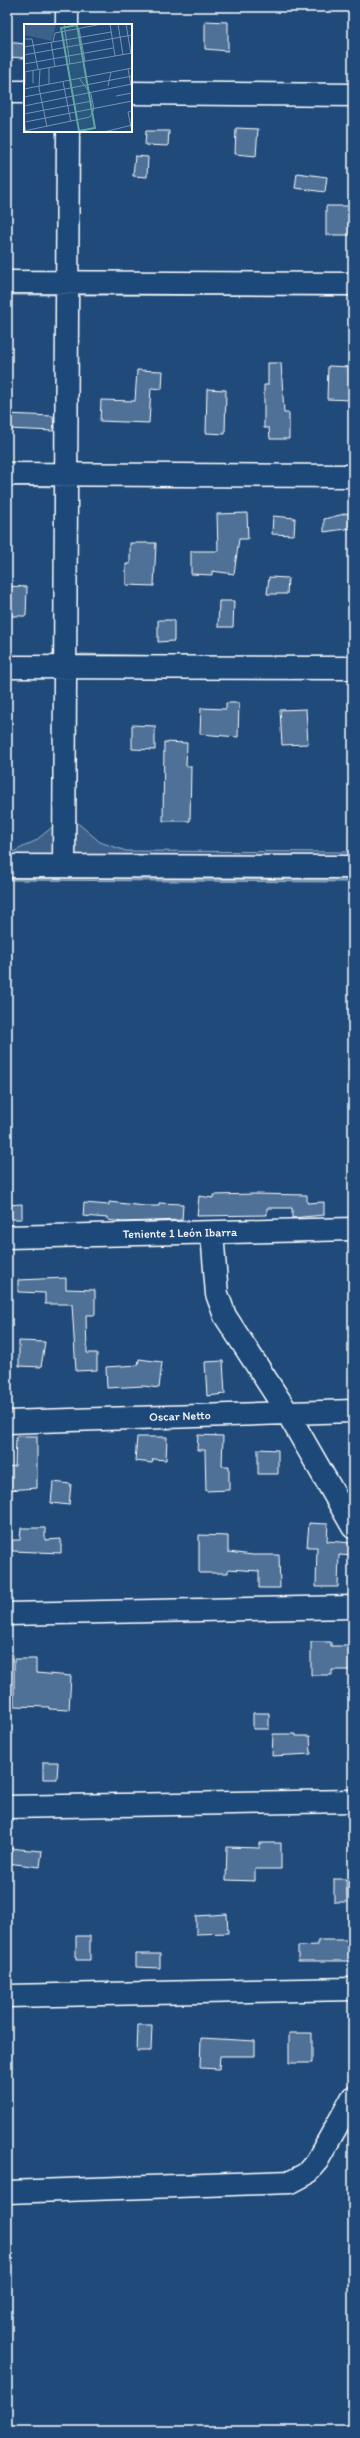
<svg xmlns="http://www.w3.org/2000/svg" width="360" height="2438" font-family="Itim,sans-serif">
<defs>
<pattern id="water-rules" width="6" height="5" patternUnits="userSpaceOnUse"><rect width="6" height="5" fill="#6583a4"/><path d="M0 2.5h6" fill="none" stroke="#5b6d81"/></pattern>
</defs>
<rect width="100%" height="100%" fill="#1f4a7a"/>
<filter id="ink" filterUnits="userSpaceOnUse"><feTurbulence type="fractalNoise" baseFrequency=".025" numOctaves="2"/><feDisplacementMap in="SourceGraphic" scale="8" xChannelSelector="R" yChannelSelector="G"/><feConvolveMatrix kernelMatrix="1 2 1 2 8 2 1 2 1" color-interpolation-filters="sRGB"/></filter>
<g filter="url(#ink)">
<path fill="#3c618b" stroke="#9eb0c5" d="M73 819 100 842 126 851 353 852V859L7 857V855L35 841 56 824Z"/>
<path fill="url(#water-rules)" stroke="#a3b5c8" d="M7 293H60V295H7Z
M74 293 353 294V296L74 295Z
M7 484 58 485 56 487 7 486Z
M81 654 353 660V662L74 656Z
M7 878 353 880V882L7 880Z"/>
<path fill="#507197" stroke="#fff" d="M205 21 228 22V51L205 49Z
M7 42 25 44V58L7 57Z
M236 128 258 129 256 156 235 154Z
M146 131H169L168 146 145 145Z
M135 156 148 157 147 177 133 176Z
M297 173 327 177 325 192 295 188Z
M326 206H353V235H326Z
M268 363H281L284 413H289V439H270L269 428H264V385H268Z
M328 366 352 367 351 400 327 399Z
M137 370 163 371 162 389 151 388 149 423 100 421 101 400 135 401Z
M207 389 226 390 225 434 206 433Z
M7 414 53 416 54 431 7 429Z
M247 513 248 539H239L234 574 212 571V575L191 574V551H218L217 514Z
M348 513 352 528 324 532V519Z
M273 516 295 518 294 535 272 534Z
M130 543H156L154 586 126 585V564H130Z
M269 577 288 578 287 594H267Z
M7 586 27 587 26 616H7Z
M219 601H234L233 627H218Z
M158 620H174V641L158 642Z
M226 703H239L238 737 200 734 201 708 226 709Z
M306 709 308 744 282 745 280 710Z
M132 725 155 726V750L132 749Z
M164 742 187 743 186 766H191L190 821H163Z
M255 1194 307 1195V1203L324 1202V1215L292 1218V1208H267V1215L197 1216 199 1196 213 1198V1195Z
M109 1202 145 1206H159V1203L183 1204 182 1220 122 1222 108 1220V1218L83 1216 84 1203 109 1205Z
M22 1204V1219H7V1205Z
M66 1278V1289L95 1290V1315H86L87 1353H97V1370L76 1371 72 1304H45V1293L18 1292V1280Z
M19 1341 45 1342 41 1367 19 1366Z
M139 1359 162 1362 159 1388 143 1386 107 1388 106 1367 138 1365Z
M223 1361 225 1394 207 1396 205 1362Z
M198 1435 223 1436 222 1466H229V1490L206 1491 205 1450H197Z
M16 1436H37V1488L8 1490 7 1467 15 1466Z
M137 1437H167L166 1460 153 1459 152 1463 135 1461Z
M258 1449 278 1450V1474H258Z
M53 1482 71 1484 69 1505 51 1503Z
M309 1523 328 1524 327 1541 353 1543V1556L339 1555 338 1587H316L317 1547H307Z
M21 1528H45V1540L61 1539V1553L12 1551V1540H20Z
M199 1535 228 1536V1552L253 1555H279L280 1588H259V1571L228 1569V1573H199Z
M311 1642H331V1646H353V1670H332V1675H311Z
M14 1659H36V1673L71 1676 69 1710 49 1709V1707L14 1706Z
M253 1713H269V1729H253Z
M273 1734H296V1736H310L311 1754 272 1756Z
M43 1762H58L57 1779H43Z
M260 1843H281V1869H255V1881L226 1880 227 1847 260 1848Z
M7 1848 42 1851 40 1867 7 1863Z
M334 1879H346L347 1902H334Z
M227 1914 228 1933 196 1934V1916Z
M76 1936H90V1960H76Z
M318 1940H353V1961H298V1946L318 1945Z
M136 1954H160V1968L136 1967Z
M138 2025H152L151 2051H137Z
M289 2033H312V2063H289Z
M201 2038 255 2041V2056H220L219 2069 200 2068Z"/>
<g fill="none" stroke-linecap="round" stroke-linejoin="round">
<defs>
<path id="minor" d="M67 7V25
M7 92H25
M131 93 353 95
M7 282 353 284
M7 474 353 476
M7 667 353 668
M7 866 353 867
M64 866 68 131
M212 1233 217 1294 225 1316 287 1412 353 1527
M7 1237 353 1229
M7 1422 353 1411
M7 1614 353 1607
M7 1807 353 1801
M7 1996 353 1989
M7 2192 291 2182 306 2174 317 2161 353 2097"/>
</defs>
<use href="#minor" stroke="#fff" stroke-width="25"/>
<use href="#minor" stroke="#1f4a7a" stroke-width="22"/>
</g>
</g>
<g text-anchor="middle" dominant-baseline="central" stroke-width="4" stroke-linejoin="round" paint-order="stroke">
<g font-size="12" fill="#fff" stroke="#1f4a7a">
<text transform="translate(180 1233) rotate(-1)">Teniente 1 León Ibarra</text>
<text transform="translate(180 1416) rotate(-2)">Oscar Netto</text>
</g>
</g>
<g transform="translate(24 24)">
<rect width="108" height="108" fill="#1f4a7a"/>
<path d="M0 0H32L28 17 0 11Z" fill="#3c618b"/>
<path fill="none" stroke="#7992af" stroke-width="1" d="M40 0 46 40M86 0 91 32M94 0 99 31M102 0 107 30M55 5 61 37M0 15H8L14 45M27 18 31 43M29 18 31 9 78 0M0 23 87 8M0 31 108 11M0 40 89 24M25 44V60M16 45 15 64 23 103M104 45 108 67M0 48 108 29M1 48V61M39 58 47 98M9 59V46M84 62 87 48M0 65 108 44M92 72 108 69M0 73 108 52M0 82 108 60M0 90 68 77M0 95 2 108M1 98 108 77M0 107 66 93 70 85 67 70 55 54M80 108 108 101M108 108 104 88 108 87"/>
<path fill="#63a6a1" fill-opacity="0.15" stroke="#63a6a1" stroke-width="2" d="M53 1 71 104 55 107 37 4Z"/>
<rect width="108" height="108" fill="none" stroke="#fff" stroke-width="2"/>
</g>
<rect width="360" height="2438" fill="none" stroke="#1f4a7a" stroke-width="24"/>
<rect x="12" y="12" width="336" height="2414" fill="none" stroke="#fff" stroke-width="1.5" filter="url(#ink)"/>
</svg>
